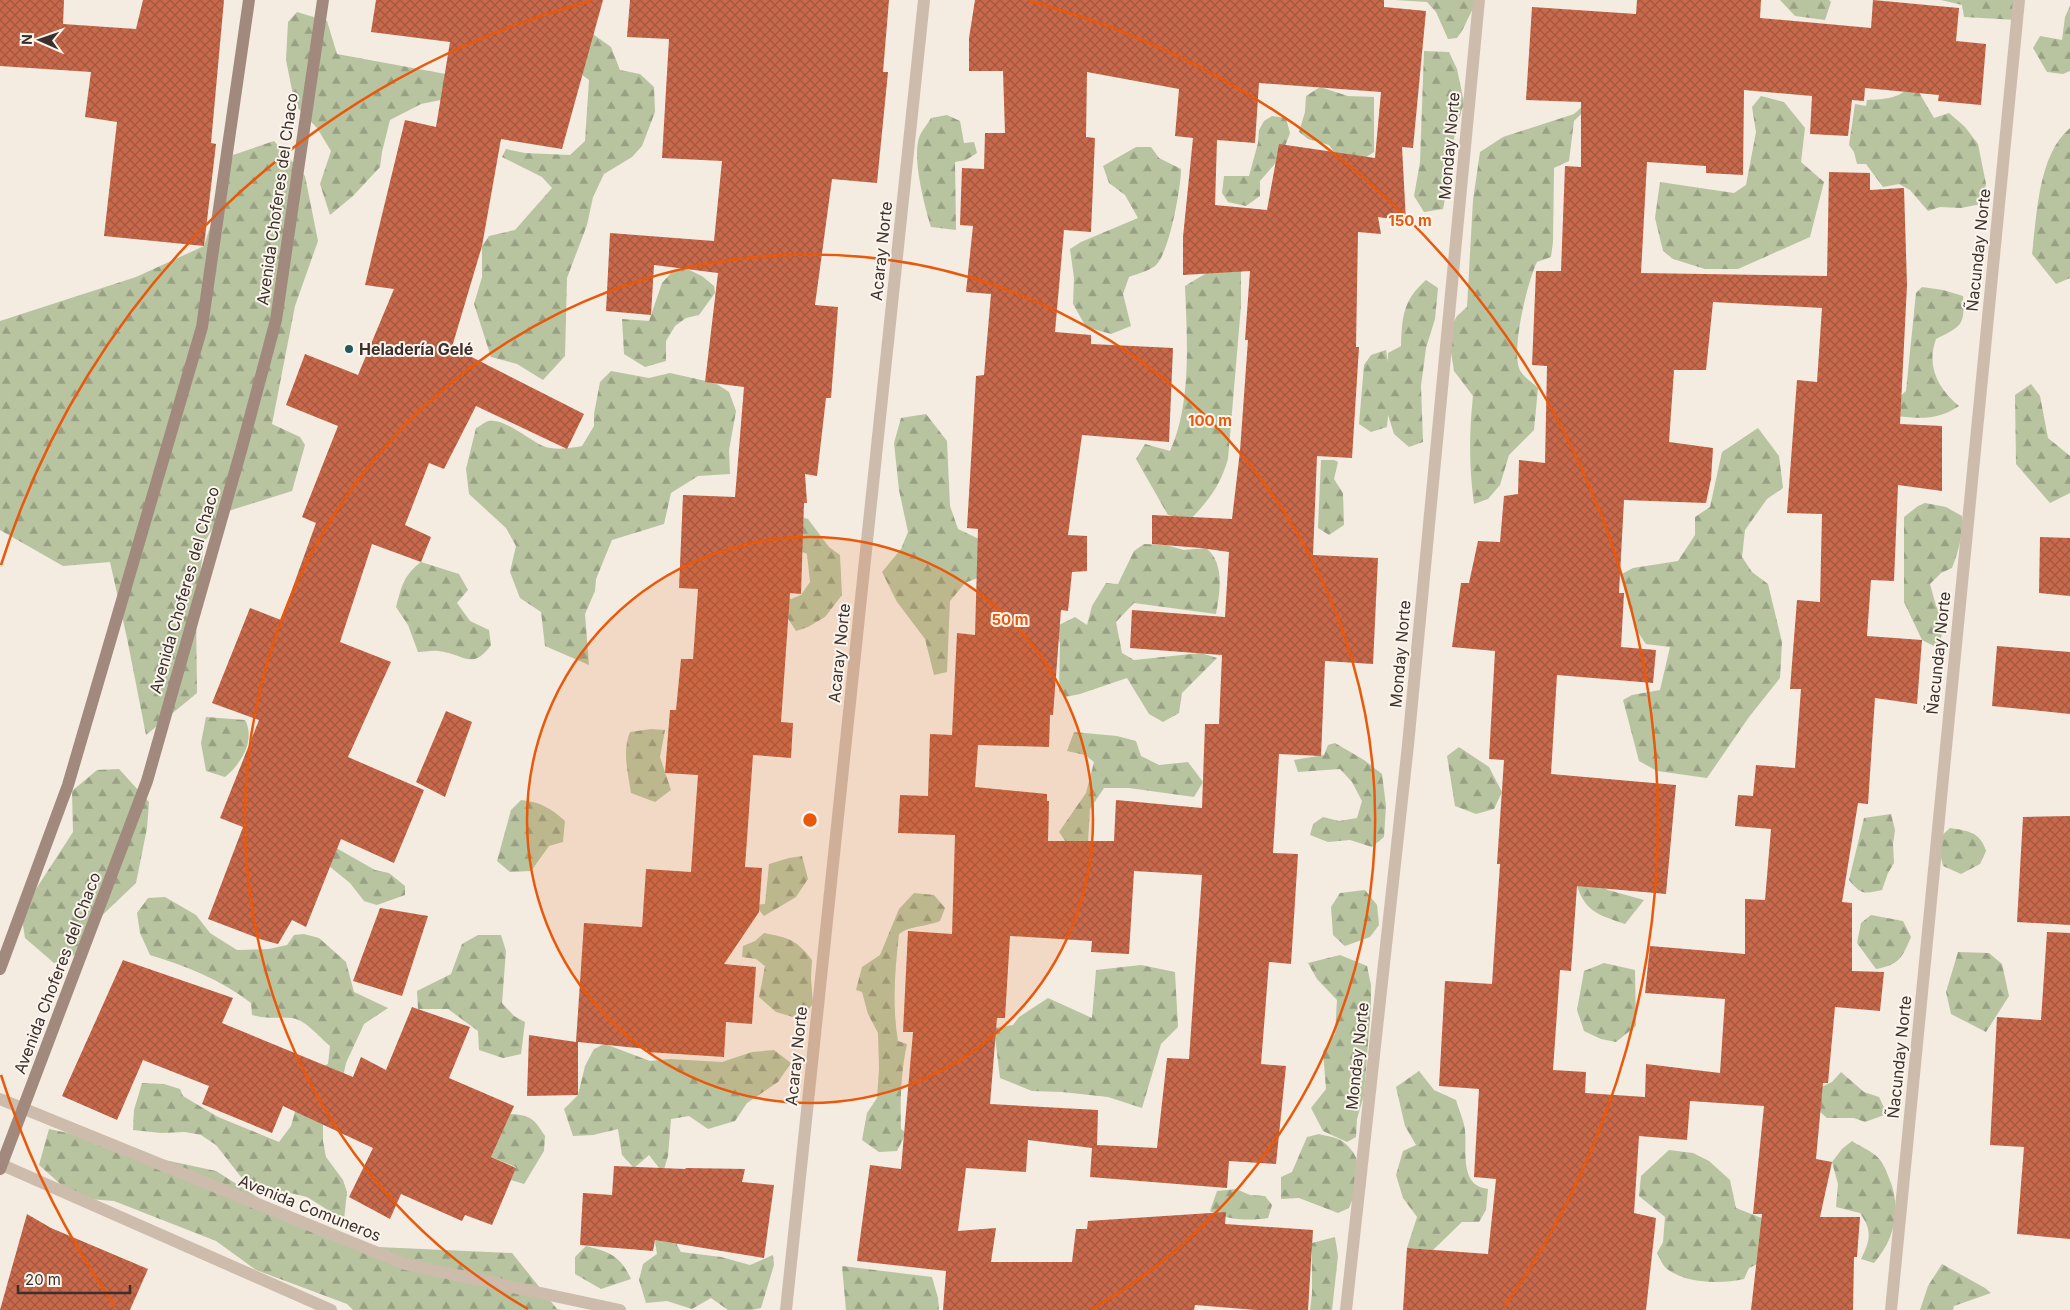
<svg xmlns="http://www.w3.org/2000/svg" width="2070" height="1310" font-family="Inter,sans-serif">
<defs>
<pattern id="forest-firs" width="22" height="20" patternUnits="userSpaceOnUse" patternTransform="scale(1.25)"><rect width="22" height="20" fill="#b8c4a0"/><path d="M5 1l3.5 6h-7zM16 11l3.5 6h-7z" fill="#97a083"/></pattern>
<pattern id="building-cross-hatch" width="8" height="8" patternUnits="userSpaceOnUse" patternTransform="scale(1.25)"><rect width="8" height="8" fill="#c8694b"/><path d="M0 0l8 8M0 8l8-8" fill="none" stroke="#a4573f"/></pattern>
</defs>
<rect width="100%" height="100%" fill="#f4ebe1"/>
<path fill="url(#forest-firs)" d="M1395 0H1477L1463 29 1457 38 1448 39 1436 12 1427 2Z
M1780 0H1829L1831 2 1825 20 1795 16Z
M1941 0H2023L2017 20 1964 17 1962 5Z
M2070 6V71L2063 74 2047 72 2033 48 2040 36 2062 40 2065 17Z
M297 12 327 21 337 54 451 75 465 95 421 104 390 120 382 152 380 167 353 196 330 215 320 184 331 151 317 128 295 105 286 60 288 22Z
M590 32 611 47 620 70 640 74 654 87 655 112 642 146 632 157 604 174 593 197 587 225 567 278 565 356 543 380 517 364 491 357 474 304 482 277V246L489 236 515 230 552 188 542 177 502 157 506 149 525 153 570 155 585 141 589 80 582 75Z
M1424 51 1449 52 1457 69 1464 102 1449 156 1448 183 1443 209 1424 212 1414 196 1420 162Z
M1913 82 1934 118 1949 113 1965 127 1978 144 1986 184 1981 204 1961 208 1940 207 1928 211 1910 190 1899 184 1883 187 1866 164H1857L1854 152 1849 145 1855 104 1866 106 1867 100C1886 99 1902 99 1913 82Z
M1320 87 1348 96 1374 97V152L1363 159 1337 156 1329 145 1308 139 1299 132 1305 112 1306 96Z
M1761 96 1784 102 1805 128 1801 162 1824 182 1810 237 1738 269H1705L1673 259 1663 251 1655 218 1660 182 1734 193 1746 185 1756 132 1752 107Z
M1587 102 1586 109 1574 121 1569 161 1554 168 1553 242 1551 257 1537 262C1528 280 1509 355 1521 372 1525 378 1533 383 1538 388L1534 430 1509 455 1500 485 1488 499 1474 504C1469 468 1469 432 1473 396L1454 371 1448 333 1457 316 1467 307 1473 200 1480 152 1503 137 1574 114Z
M947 115 960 121 964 143 974 142 977 153 966 160 955 162 956 230 931 227C925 207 912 159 919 138 921 131 928 124 931 118Z
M1272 116 1286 118 1290 133 1281 157 1260 181V196L1246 206 1228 202 1222 193 1224 176H1249L1258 143 1259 130 1264 121Z
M2070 128V278L2056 284 2032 254C2037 215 2038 155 2070 128Z
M274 141 305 176 318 241 295 306 272 424 300 437 305 445 292 491 222 513 204 543 196 609 197 693 146 735 127 638 110 562 63 566 0 530V321L136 277 204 246 233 155Z
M1136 147H1151L1159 158 1181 169C1181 188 1169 255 1155 266 1148 271 1137 274 1129 277L1123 294 1131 326 1111 334 1086 327 1073 304 1074 278 1070 249 1081 242 1138 218 1125 195 1109 183 1103 166Z
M1241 257V306L1228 459C1220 486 1209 500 1190 520L1168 515 1136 459 1145 444 1170 451C1192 403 1187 338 1185 286L1218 266Z
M687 269 702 276 714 286 715 293 699 315 686 318 675 326 666 341V361L645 367 624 354 622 319 649 321 662 283 671 273Z
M1426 280 1438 288 1435 319 1426 348 1421 386 1423 442 1409 447 1394 434 1388 415 1387 427 1371 432 1359 424 1364 365 1371 355 1386 350 1388 362V353L1401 346C1402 317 1403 300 1426 280Z
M1922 287 1943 290 1963 296C1965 325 1962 326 1936 339 1926 366 1938 389 1959 406 1938 420 1921 419 1897 416L1896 400 1906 391 1916 293Z
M611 371 649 378 670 373 715 383 729 392 736 411 729 450 730 474 698 476 671 493 664 524 612 540 596 579 595 591 585 614 589 665 545 646 541 612 520 598 510 572 516 546 506 528 469 494 466 469 476 428C481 426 485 421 490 421 505 419 529 440 543 446 554 451 571 448 582 446L594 426V414L600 382Z
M2031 384 2040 396 2048 438 2070 456V493L2050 503 2016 464 2015 395Z
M926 414 947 441 950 506 958 529 979 539 982 576 965 583 950 601 947 672 934 675 925 639 897 602 882 572 901 549 908 532 899 490 894 443 901 418Z
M1758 428 1779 456 1783 488 1767 499 1745 530 1742 557 1752 572 1768 584 1782 642 1780 678 1749 717 1707 778 1657 771 1639 761 1623 700 1632 695 1660 690 1670 647 1646 644 1635 628 1620 575 1633 568 1678 561 1695 535V517L1710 507 1722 452Z
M1321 460H1334L1338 462 1334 479 1343 493 1344 525 1329 535 1318 528Z
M1925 503 1946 507 1962 516C1963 535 1959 550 1952 568L1941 573 1930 584 1936 606 1945 623 1938 648 1922 640 1904 602V517L1918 506Z
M795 515 808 519 829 547 840 555 842 595 825 617 808 627 796 631 771 592 791 599 801 595 810 582 807 554 801 551Z
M1144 544 1166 545 1184 550 1206 548C1225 563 1220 592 1216 614L1134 603 1116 622 1122 653 1134 660 1201 653 1217 658 1182 693 1179 713 1163 722 1149 714 1127 678 1080 694 1065 697 1059 691 1060 643 1053 628 1075 617 1087 625 1092 606 1106 583 1118 584 1134 551Z
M421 562 459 574 468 590 457 603 470 621 489 630 491 645C472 672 463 653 438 651 432 650 424 652 418 652L408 625 396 607C402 586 403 576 421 562Z
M206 717 245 720C256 740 241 764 225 777L206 771 201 743Z
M651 729 665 730 660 757 671 790 655 802 631 793C628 773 622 751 630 732Z
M1074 732 1117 736 1136 741 1141 756 1159 765 1188 762 1203 782 1194 797 1129 788H1104L1090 809 1087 858 1076 857 1059 832 1086 793 1094 762 1085 755 1067 751Z
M1335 743 1364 760 1382 774 1386 806 1384 837 1372 847 1350 840 1328 842 1310 835 1313 824 1323 817 1339 821 1357 818 1362 801 1352 782 1340 769 1298 772 1294 760 1324 755 1328 745Z
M1459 747 1489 767 1502 792 1494 809 1476 814 1455 806 1447 756Z
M119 769 149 802 147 828 136 883 92 925 85 951 54 963 25 938 21 912 73 832 72 791 97 770Z
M521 800C540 802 551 808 565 821L563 842 549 846 531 871 510 872 497 861 511 810Z
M1891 814 1895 830 1893 844 1894 863 1888 873 1882 890C1864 894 1861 895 1849 880L1864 818Z
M1950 828C1967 831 1980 831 1986 851L1980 864 1961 874 1943 866 1937 840Z
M327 844 338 849 375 870 389 873 405 886V895L377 905 364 901 350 883 329 866Z
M802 856 808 879 796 897 764 916 755 905 765 904 769 864 789 858Z
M1593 882 1608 890 1644 900 1625 924C1600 915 1586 913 1577 886Z
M1365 890 1377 905 1379 925 1370 937 1345 946 1333 935 1331 907 1340 893Z
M914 893 934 895 945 908 940 921C926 927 911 925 899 934 895 970 892 1005 898 1041L907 1044C901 1072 900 1100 901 1129L906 1133 897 1151 879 1152 862 1140 867 1113 877 1098 879 1069 878 1033 868 1014 862 992 856 990 862 967 880 955 899 909Z
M165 897 196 915 210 933 237 950 269 949 287 945 294 935 304 934 319 938 346 962 354 992 388 1008 364 1024 346 1063 341 1086 323 1120V1141L326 1157 343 1180 347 1192 344 1220 307 1197 278 1190 261 1184 245 1182 216 1145 201 1135 185 1132 161 1133 133 1130 134 1110 142 1083 164 1084 180 1089 183 1096 218 1117 279 1142 291 1126 298 1101 314 1070 328 1064 330 1046C319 1037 306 1020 292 1018 277 1016 269 1020 252 1015L251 1003C220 979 186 966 150 955L140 933 137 913 148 898Z
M1871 915 1903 921 1911 937C1902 958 1899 965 1876 969L1857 943 1861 923Z
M764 933C789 938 796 939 812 960L811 978 813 1004 800 1019 776 1012 759 997 765 966 756 959 742 957 743 946 755 941Z
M478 935H501L506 951 502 1003 514 1016 525 1022 521 1054 503 1058 479 1050 478 1031 448 1009H418L417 991 451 974 462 944Z
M1958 952 1989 953 2002 964 2009 996 1986 1032 1951 1014 1946 992Z
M1340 955 1367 966 1371 985V1005L1364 1095 1357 1119 1356 1137 1347 1142 1323 1131 1311 1108 1326 1089 1323 1051 1335 1034 1337 1000 1317 979 1308 963Z
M1604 963 1635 970 1636 1026 1616 1042 1601 1039 1584 1031 1577 1010 1584 971Z
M1141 965 1175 972 1178 1027 1161 1044 1142 1108 1108 1097 1062 1092 1032 1091 1000 1078 994 1028 1013 1025 1019 1017 1048 998 1092 1018 1096 970Z
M605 1044 650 1061 670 1059 722 1062 752 1052 774 1050 791 1063 778 1082 747 1103 735 1121 708 1129 689 1116 671 1119 668 1156 663 1173 649 1155 634 1168 622 1155 618 1129 593 1135 573 1136 564 1109 578 1095 585 1066 594 1049Z
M1419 1071 1434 1090 1456 1100C1459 1110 1464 1121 1465 1130 1467 1151 1459 1186 1488 1189L1486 1210 1479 1222H1462L1433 1250 1407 1248 1417 1217 1403 1198 1396 1175 1403 1151 1416 1145 1405 1126 1396 1087Z
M1841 1072 1864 1092 1879 1097 1887 1114 1865 1122 1854 1118H1827L1819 1111V1088L1832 1082Z
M510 1114C531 1115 534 1119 545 1136L544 1151 524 1184 511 1180 516 1167 491 1157Z
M49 1129 105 1141 165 1160 216 1171 313 1232 378 1247 512 1253 557 1309 561 1310H353L347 1304 256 1270 216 1241 114 1201 76 1198 39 1165Z
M1319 1134C1326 1136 1336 1137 1342 1141 1367 1160 1360 1183 1349 1208L1338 1213 1299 1198 1281 1199V1177L1292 1172 1307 1137Z
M1852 1141C1859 1146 1868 1149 1875 1155 1882 1160 1886 1170 1889 1178 1902 1208 1895 1239 1874 1263L1861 1259C1870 1241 1873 1231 1860 1213L1836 1207 1838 1184 1832 1162 1842 1149Z
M1669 1150 1693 1153 1709 1161 1730 1180 1736 1208 1764 1219 1770 1258 1749 1268 1744 1279C1721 1284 1687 1284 1667 1269 1662 1265 1660 1258 1657 1253L1663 1242 1665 1217 1639 1196 1641 1176Z
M1236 1189 1250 1195 1265 1196 1272 1205 1268 1218C1249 1221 1226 1220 1210 1211L1217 1191Z
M662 1224 678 1227 677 1245 681 1252 721 1257 750 1265 773 1255 774 1265 761 1308 751 1310H728L711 1298 692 1309 667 1301 646 1303 639 1280 643 1264 657 1254 655 1241Z
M1335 1237 1338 1256 1332 1310H1310L1312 1294V1243Z
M586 1246C609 1252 620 1255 631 1279L601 1289 575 1274V1257Z
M1942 1264 1985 1288 1991 1293 1954 1306 1953 1310H1920L1928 1286Z
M842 1266 932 1277 938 1298 939 1310H846Z"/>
<path fill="url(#building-cross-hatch)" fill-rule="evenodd" d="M0 0H64L63 24 136 29 143 0H224L211 143 216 144 204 246 104 236 117 122 85 117 91 72 0 66Z
M376 0H603L562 149 501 139 482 246 452 347 584 414 567 449 476 406 444 469 429 463 405 525 431 537 421 562 372 544 340 642 391 662 348 757 424 790 394 863 341 839 306 927 292 920 278 944 263 940 208 919 243 827 220 818 259 720 212 703 250 608 281 620 316 523 302 517 338 426 286 405 305 354 358 375 394 289 365 285 405 120 436 127 450 42 371 32Z
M630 0H889L883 72H888L877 183 832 179 815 305 838 307 831 398H826L817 476 805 474 807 503H804L801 594 790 593 781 722 793 723 791 758 753 755 745 867 762 868 759 912 724 964 756 967 752 1024 726 1022 724 1057 647 1052V1049L578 1042V1095L527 1096 529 1035 576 1042 584 923 642 927 646 869 691 872 698 775 665 773 670 710H676L681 659H693L698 589 679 588 683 495 735 497 744 387 705 382 718 273 654 265 651 315 606 311 610 233 714 241 722 161 662 158 669 39 627 37Z
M975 0H1384V7L1426 11 1413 148 1402 147 1406 221 1378 217 1381 234 1358 232 1356 347H1359L1352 458 1317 456 1313 555 1378 558 1373 664 1325 661 1321 756 1279 754 1273 853 1298 854 1291 964 1269 962 1261 1064 1286 1066 1276 1164 1229 1161 1227 1188 1090 1177 1092 1148 1028 1140 1026 1172 966 1168 958 1231 996 1228 991 1262H1072L1076 1229H1087L1088 1221 1226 1212 1225 1224 1313 1230 1308 1310H1256L1195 1305 1194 1310H943L946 1271 857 1261 870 1165 901 1169 913 1032H903L908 931 952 934 955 835 898 833 900 795 928 796 930 734 952 735 957 633 975 635 978 529 967 528 976 376 984 375 991 294 966 292 973 226 960 225 962 168 984 169 985 133H1005L1003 71H969V38ZM1087 72 1179 89 1175 136 1193 138 1183 237V275L1250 271 1245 340H1248L1240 451 1232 519 1152 515V544L1201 548 1229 552 1225 617 1132 610 1130 648 1222 655 1219 724H1205L1202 808 1116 800 1114 841H1048L1049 801H1047V794L975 787 978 745 1049 747 1050 715H1053L1061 610 1068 611 1072 572 1087 571V536L1068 535 1082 435 1169 442 1173 348 1091 344V335L1055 332 1064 230 1091 232 1095 138 1086 137ZM1259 83 1381 92 1375 158 1279 144 1267 210 1215 205 1217 140 1255 143ZM1134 871 1202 875 1189 1059 1167 1058 1157 1148 1097 1145 1098 1110 990 1104 997 1018H1005L1010 936 1092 941 1091 952 1129 954Z
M1637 0H1761L1760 18 1871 28 1873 0 1959 8 1956 41 1986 44 1981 105 1938 101 1939 95 1865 88 1864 101 1852 100 1848 136 1810 134 1812 96 1744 90 1743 175 1706 173V166L1647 162 1641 273 1827 276 1829 172 1870 173V190L1904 188 1907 285 1900 424 1942 426V491L1898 485 1894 581 1871 580 1867 636 1922 640 1917 704 1875 698 1868 804 1858 803 1842 902 1852 903V971L1884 972 1880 1011 1835 1007 1828 1083H1823L1816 1159 1832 1162 1820 1217H1860L1857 1257H1854L1853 1310H1751L1762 1214H1753L1764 1106 1690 1101 1687 1140 1639 1136 1634 1213 1656 1218 1646 1310H1403L1407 1248 1488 1254 1496 1179 1474 1177 1479 1089 1439 1086 1445 981 1492 984 1500 864H1497L1504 760 1489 759 1495 651 1452 647 1461 583H1469L1478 541 1500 542 1504 496 1518 494 1519 460 1545 463 1547 366 1532 365 1536 271H1561L1565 166 1581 167V102L1526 100 1532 7 1636 14ZM1713 302 1822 308 1817 382 1797 380 1787 513 1822 514 1820 602 1797 600 1790 689H1801L1795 768 1756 765 1753 796 1738 795 1735 826 1771 829 1765 900 1745 899V954L1650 946 1645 993 1725 999 1720 1073 1646 1064 1645 1097 1585 1093 1586 1072 1553 1070 1560 970 1571 971 1577 886 1666 894 1676 785 1551 774 1557 675 1653 683 1656 650 1621 647 1624 593H1619L1624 500 1706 503 1711 479 1713 448 1669 442 1674 370H1706Z
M2040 537 2070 538V596L2039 593Z
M1997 646 2070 652V714L1992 706Z
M446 711 472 722 445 797 416 782Z
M2070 816V925L2017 922 2023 817Z
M380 908 428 916 402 996 353 981Z
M2047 932 2070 933V1239L2017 1234 2024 1147 1990 1145 1997 1017 2041 1020Z
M123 960 233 998 222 1023 353 1077 361 1057 386 1070 412 1007 470 1027 449 1078 514 1106 491 1157 516 1168 492 1225 465 1215 462 1221 401 1194 390 1219 349 1197 373 1148 283 1106 272 1133 202 1104 209 1086 143 1060 117 1120 62 1096Z
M614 1166 685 1169 686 1168 745 1169 742 1182 774 1185 764 1258 655 1240 653 1251 580 1245 583 1193 612 1195Z
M27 1214 51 1228 148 1269 130 1310H0Z"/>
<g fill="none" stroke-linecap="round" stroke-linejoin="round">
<path stroke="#cdbbac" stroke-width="12" d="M0 1099 405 1264 620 1310
M0 1164 331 1310
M786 1310 924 0
M1346 1310 1408 745 1479 0
M1891 1310 2019 0"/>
<path stroke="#a18a7d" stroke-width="12" d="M0 969 68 785 202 327 249 0
M0 1169 147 781 242 447 276 320 323 0"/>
</g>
<circle cx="810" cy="820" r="283" fill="#e8590c" fill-opacity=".12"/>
<g fill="none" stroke="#e8590c" stroke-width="2.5">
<circle cx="810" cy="820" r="283"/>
<path d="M528 1309A565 565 0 1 1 1092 1309"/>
<path d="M115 1306A848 848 0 0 1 1 1075M1 565A848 848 0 0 1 591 1M1029 1A848 848 0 0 1 1505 1306"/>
</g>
<circle fill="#1f5a5e" stroke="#fbf5ee" stroke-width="2" cx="349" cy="349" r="5"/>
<g text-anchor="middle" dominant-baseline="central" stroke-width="4" stroke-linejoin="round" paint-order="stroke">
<g font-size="16" fill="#3b302b" stroke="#fbf5ee">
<text transform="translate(1449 146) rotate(-85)">Monday Norte</text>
<text transform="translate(277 199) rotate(-82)">Avenida Choferes del Chaco</text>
<text transform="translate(1978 250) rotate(-84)">Ñacunday Norte</text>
<text transform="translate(881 251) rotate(-84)">Acaray Norte</text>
<text transform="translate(184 590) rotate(-74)">Avenida Choferes del Chaco</text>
<text transform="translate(839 653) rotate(-84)">Acaray Norte</text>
<text transform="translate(1938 653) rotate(-84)">Ñacunday Norte</text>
<text transform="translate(1400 654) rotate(-85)">Monday Norte</text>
<text transform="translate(57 973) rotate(-69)">Avenida Choferes del Chaco</text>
<text transform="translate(796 1056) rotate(-84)">Acaray Norte</text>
<text transform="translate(1357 1056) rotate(-84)">Monday Norte</text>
<text transform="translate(1899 1057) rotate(-84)">Ñacunday Norte</text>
<text transform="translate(310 1208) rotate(22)">Avenida Comuneros</text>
</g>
<g font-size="16" font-weight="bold" fill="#3b302b" stroke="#fbf5ee" text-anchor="start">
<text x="359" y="349">Heladería Gelé</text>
</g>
</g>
<circle cx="810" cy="820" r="8" fill="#e8590c" stroke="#fbf5ee" stroke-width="2.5"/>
<g font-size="15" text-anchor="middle" font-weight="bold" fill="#e8590c" stroke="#fbf5ee" stroke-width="4" stroke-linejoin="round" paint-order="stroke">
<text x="1410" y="226">150 m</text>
<text x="1210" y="426">100 m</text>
<text x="1010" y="625">50 m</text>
</g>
<g transform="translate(40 40) rotate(272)" stroke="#fbf5ee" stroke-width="4" paint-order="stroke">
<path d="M0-4L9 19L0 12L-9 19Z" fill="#3b302b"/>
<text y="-8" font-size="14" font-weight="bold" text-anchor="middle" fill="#3b302b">N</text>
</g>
<path d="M18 1285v8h112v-8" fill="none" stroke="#3b302b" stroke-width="2.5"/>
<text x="25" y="1285" font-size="15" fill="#3b302b" stroke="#fbf5ee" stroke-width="4" paint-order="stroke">20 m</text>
</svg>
